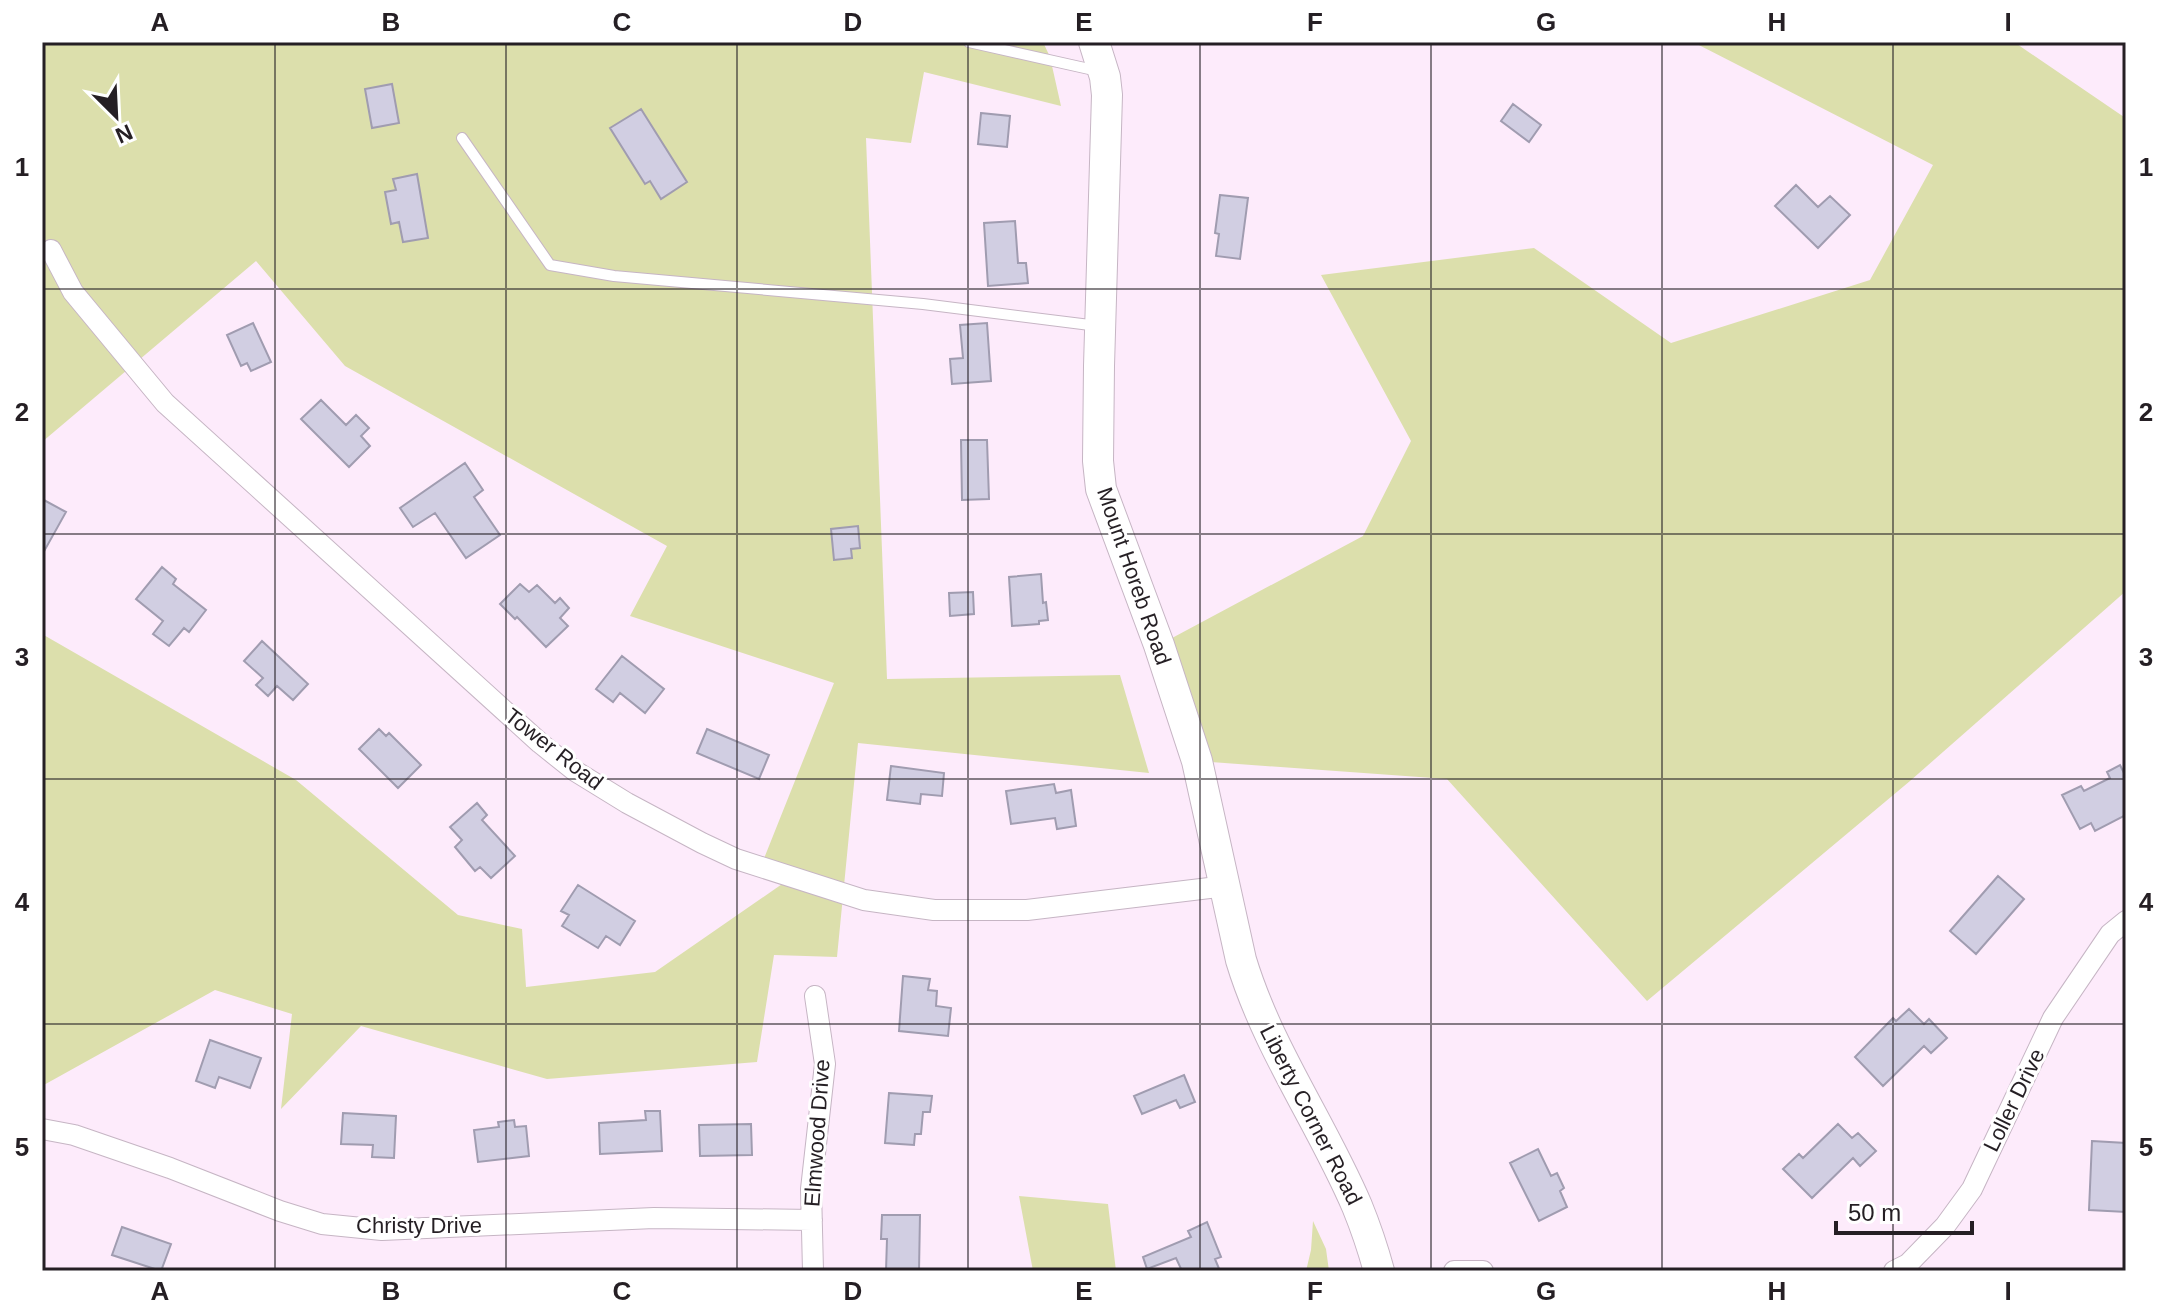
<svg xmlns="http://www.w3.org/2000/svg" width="2168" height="1313" font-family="Helvetica,sans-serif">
<rect width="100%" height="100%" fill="#fdebfb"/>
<path fill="#dcdfac" d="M42 42H1043L1050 57 1061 106 924 72 911 143 866 138 887 679 1120 675 1149 773 858 743 837 957 774 955 757 1062 547 1079 361 1026 281 1109 292 1014 215 990 42 1086V634L296 780 458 915 522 929 526 987 655 972 785 882 759 871 834 683 630 616 667 546 345 366 256 261 42 442Z
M1693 42H2014L2124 117 2126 116V591L1910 781 1647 1001 1447 779 1197 761 1159 645 1363 536 1411 441 1321 275 1534 248 1671 343 1870 280 1933 165Z
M1019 1196 1108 1204 1116 1271H1033Z
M1313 1221 1326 1249 1329 1271H1306L1311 1250Z"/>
<path fill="#d1cee2" stroke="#a09cb0" stroke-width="2" d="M392 84 399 123 372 128 365 89Z
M1513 104 1541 125 1529 142 1501 121Z
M641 109 687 182 661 199 650 181 645 184 610 128Z
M981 113 1010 116 1007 147 978 144Z
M417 174 428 238 403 242 399 222 391 224 385 192 396 190 393 179Z
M1796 185 1818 207 1830 196 1850 215 1818 248 1775 206Z
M1220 195 1248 198 1240 259 1216 256 1219 234 1215 233Z
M1015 221 1018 263H1026L1028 283 988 286 984 223Z
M253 323 271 362 251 371 247 363 241 366 227 335Z
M987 323 991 381 952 384 950 359 963 358 960 325Z
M321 400 346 425 356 415 369 428 361 436 370 446 349 467 301 419Z
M961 440H987L989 499 962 500Z
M465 463 483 490 474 497 500 535 466 558 435 513 413 527 400 508Z
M42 499 66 512 42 555Z
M858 526 860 548 851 549 852 558 834 560 831 529Z
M162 567 176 579 173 584 206 610 189 632 184 628 169 646 153 634 163 621 136 599Z
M1041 574 1043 603 1046 602 1048 620 1039 621V624L1012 626 1009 577Z
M520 584 529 592 537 585 555 603 560 598 569 608 560 618 568 626 546 647 517 617 515 619 500 604Z
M973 592 974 614 950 616 949 593Z
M262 641 308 684 293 700 277 686 268 696 256 685 263 678 244 661Z
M622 656 664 689 645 713 620 693 613 702 596 689Z
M379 729 386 736 389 733 421 765 398 788 359 749Z
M707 729 769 755 759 779 697 753Z
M2120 765 2126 777V815L2095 831 2091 823 2080 829 2062 795 2081 786 2084 791 2110 778 2107 772Z
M891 766 944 773 942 796 921 794 920 804 887 800Z
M1054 784 1056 793 1071 790 1076 826 1057 829 1055 818 1011 824 1006 791Z
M477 803 487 815 482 820 515 856 491 878 480 867 475 871 455 847 462 840 450 827Z
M1998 876 2024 899 1976 954 1950 931Z
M578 885 635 921 620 945 606 936 598 948 562 926 569 915 561 911Z
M903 976 930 979 928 990 937 991 936 1006 951 1008 948 1036 899 1031Z
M1909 1009 1924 1024 1929 1019 1947 1038 1931 1053 1924 1046 1883 1086 1855 1057 1893 1018 1896 1021Z
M210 1040 261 1058 250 1088 219 1077 215 1088 196 1081Z
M1184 1075 1195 1102 1180 1108 1176 1100 1142 1114 1134 1096Z
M889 1093 932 1096 930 1112H923L921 1134H915L914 1145 885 1143Z
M645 1111H660L662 1151 600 1154 599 1123 646 1120Z
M343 1113 396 1116 394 1158 372 1157 373 1145 341 1144Z
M514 1120 515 1127 526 1126 529 1156 478 1162 474 1130 499 1127 498 1122Z
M751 1124 752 1155 700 1156 699 1125Z
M1838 1124 1852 1138 1858 1133 1876 1151 1860 1166 1853 1158 1812 1198 1783 1169 1799 1154 1803 1158Z
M2092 1141 2126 1143V1212L2089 1210Z
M1538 1149 1551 1176 1557 1173 1564 1188 1560 1191 1567 1207 1539 1221 1510 1163Z
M882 1215H920L919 1271H886L887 1239H881Z
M1207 1222 1221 1257 1215 1259 1220 1271H1182L1176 1258 1147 1269 1143 1257 1191 1237 1188 1231Z
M122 1227 171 1244 161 1271 112 1255Z"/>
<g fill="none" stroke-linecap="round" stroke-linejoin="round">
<defs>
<path id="lane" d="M969 42 1098 71
M462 138 550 265 614 276 923 304 1098 326"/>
<path id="street" d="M51 250 73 292 165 403 540 743 575 771 627 803 702 843 736 859 864 900 934 910H1027L1226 886
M42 1129 74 1135 170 1168 280 1211 322 1224 382 1230 654 1218 812 1220
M813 1271 811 1189 825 1064 815 996
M1454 1271H1483
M1894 1271 1908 1264 1945 1226 1972 1189 2053 1018 2110 934 2126 921"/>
<path id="secondary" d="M1094 42 1105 77 1107 95 1099 366 1098 461 1101 489 1159 645 1197 761 1241 960C1268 1049 1321 1122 1357 1206 1366 1228 1373 1249 1379 1271"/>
</defs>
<use href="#lane" stroke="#c6b5c4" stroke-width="12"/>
<use href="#street" stroke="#c6b5c4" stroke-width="22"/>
<use href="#secondary" stroke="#c6b5c4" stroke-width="32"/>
<use href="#lane" stroke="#fff" stroke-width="10"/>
<use href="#street" stroke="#fff" stroke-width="20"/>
<use href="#secondary" stroke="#fff" stroke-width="30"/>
</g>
<path fill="none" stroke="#251f24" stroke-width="2" stroke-opacity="0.55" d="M275 42V1271M506 42V1271M737 42V1271M968 42V1271M1200 42V1271M1431 42V1271M1662 42V1271M1893 42V1271M42 289H2126M42 534H2126M42 779H2126M42 1024H2126"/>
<g text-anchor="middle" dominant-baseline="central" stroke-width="6" stroke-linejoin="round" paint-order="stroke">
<g font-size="22" fill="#251f24" stroke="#fff">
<text transform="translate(1134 576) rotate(71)">Mount Horeb Road</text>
<text transform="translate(554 749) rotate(38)">Tower Road</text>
<text transform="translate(2014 1100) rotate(-64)">Loller Drive</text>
<text transform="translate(1311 1115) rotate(63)">Liberty Corner Road</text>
<text transform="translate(817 1133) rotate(-86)">Elmwood Drive</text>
<text x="419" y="1225">Christy Drive</text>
</g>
</g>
<rect width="2168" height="1313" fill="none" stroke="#ffffff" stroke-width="88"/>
<g transform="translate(116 116) rotate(156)" stroke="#ffffff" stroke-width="6" paint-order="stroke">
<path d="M0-6L14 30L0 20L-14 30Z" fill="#251f24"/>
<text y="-12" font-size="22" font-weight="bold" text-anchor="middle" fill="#251f24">N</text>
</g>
<path d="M1836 1221v12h136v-12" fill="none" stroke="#251f24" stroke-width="4"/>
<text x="1848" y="1221" font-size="24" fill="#251f24" stroke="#ffffff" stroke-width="6" paint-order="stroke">50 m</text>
<rect x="44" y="44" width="2080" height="1225" fill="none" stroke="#251f24" stroke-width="3"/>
<g font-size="26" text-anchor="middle" font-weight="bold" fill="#251f24">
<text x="160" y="31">A</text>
<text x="391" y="31">B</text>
<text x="622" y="31">C</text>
<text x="853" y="31">D</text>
<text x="1084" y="31">E</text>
<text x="1315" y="31">F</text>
<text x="1546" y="31">G</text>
<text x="1777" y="31">H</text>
<text x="2008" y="31">I</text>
<text x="22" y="176">1</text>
<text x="2146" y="176">1</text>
<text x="22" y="421">2</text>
<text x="2146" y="421">2</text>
<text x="22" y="666">3</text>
<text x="2146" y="666">3</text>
<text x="22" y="911">4</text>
<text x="2146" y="911">4</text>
<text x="22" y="1156">5</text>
<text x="2146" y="1156">5</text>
<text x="160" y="1300">A</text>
<text x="391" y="1300">B</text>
<text x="622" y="1300">C</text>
<text x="853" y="1300">D</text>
<text x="1084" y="1300">E</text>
<text x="1315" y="1300">F</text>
<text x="1546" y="1300">G</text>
<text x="1777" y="1300">H</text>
<text x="2008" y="1300">I</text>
</g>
</svg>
